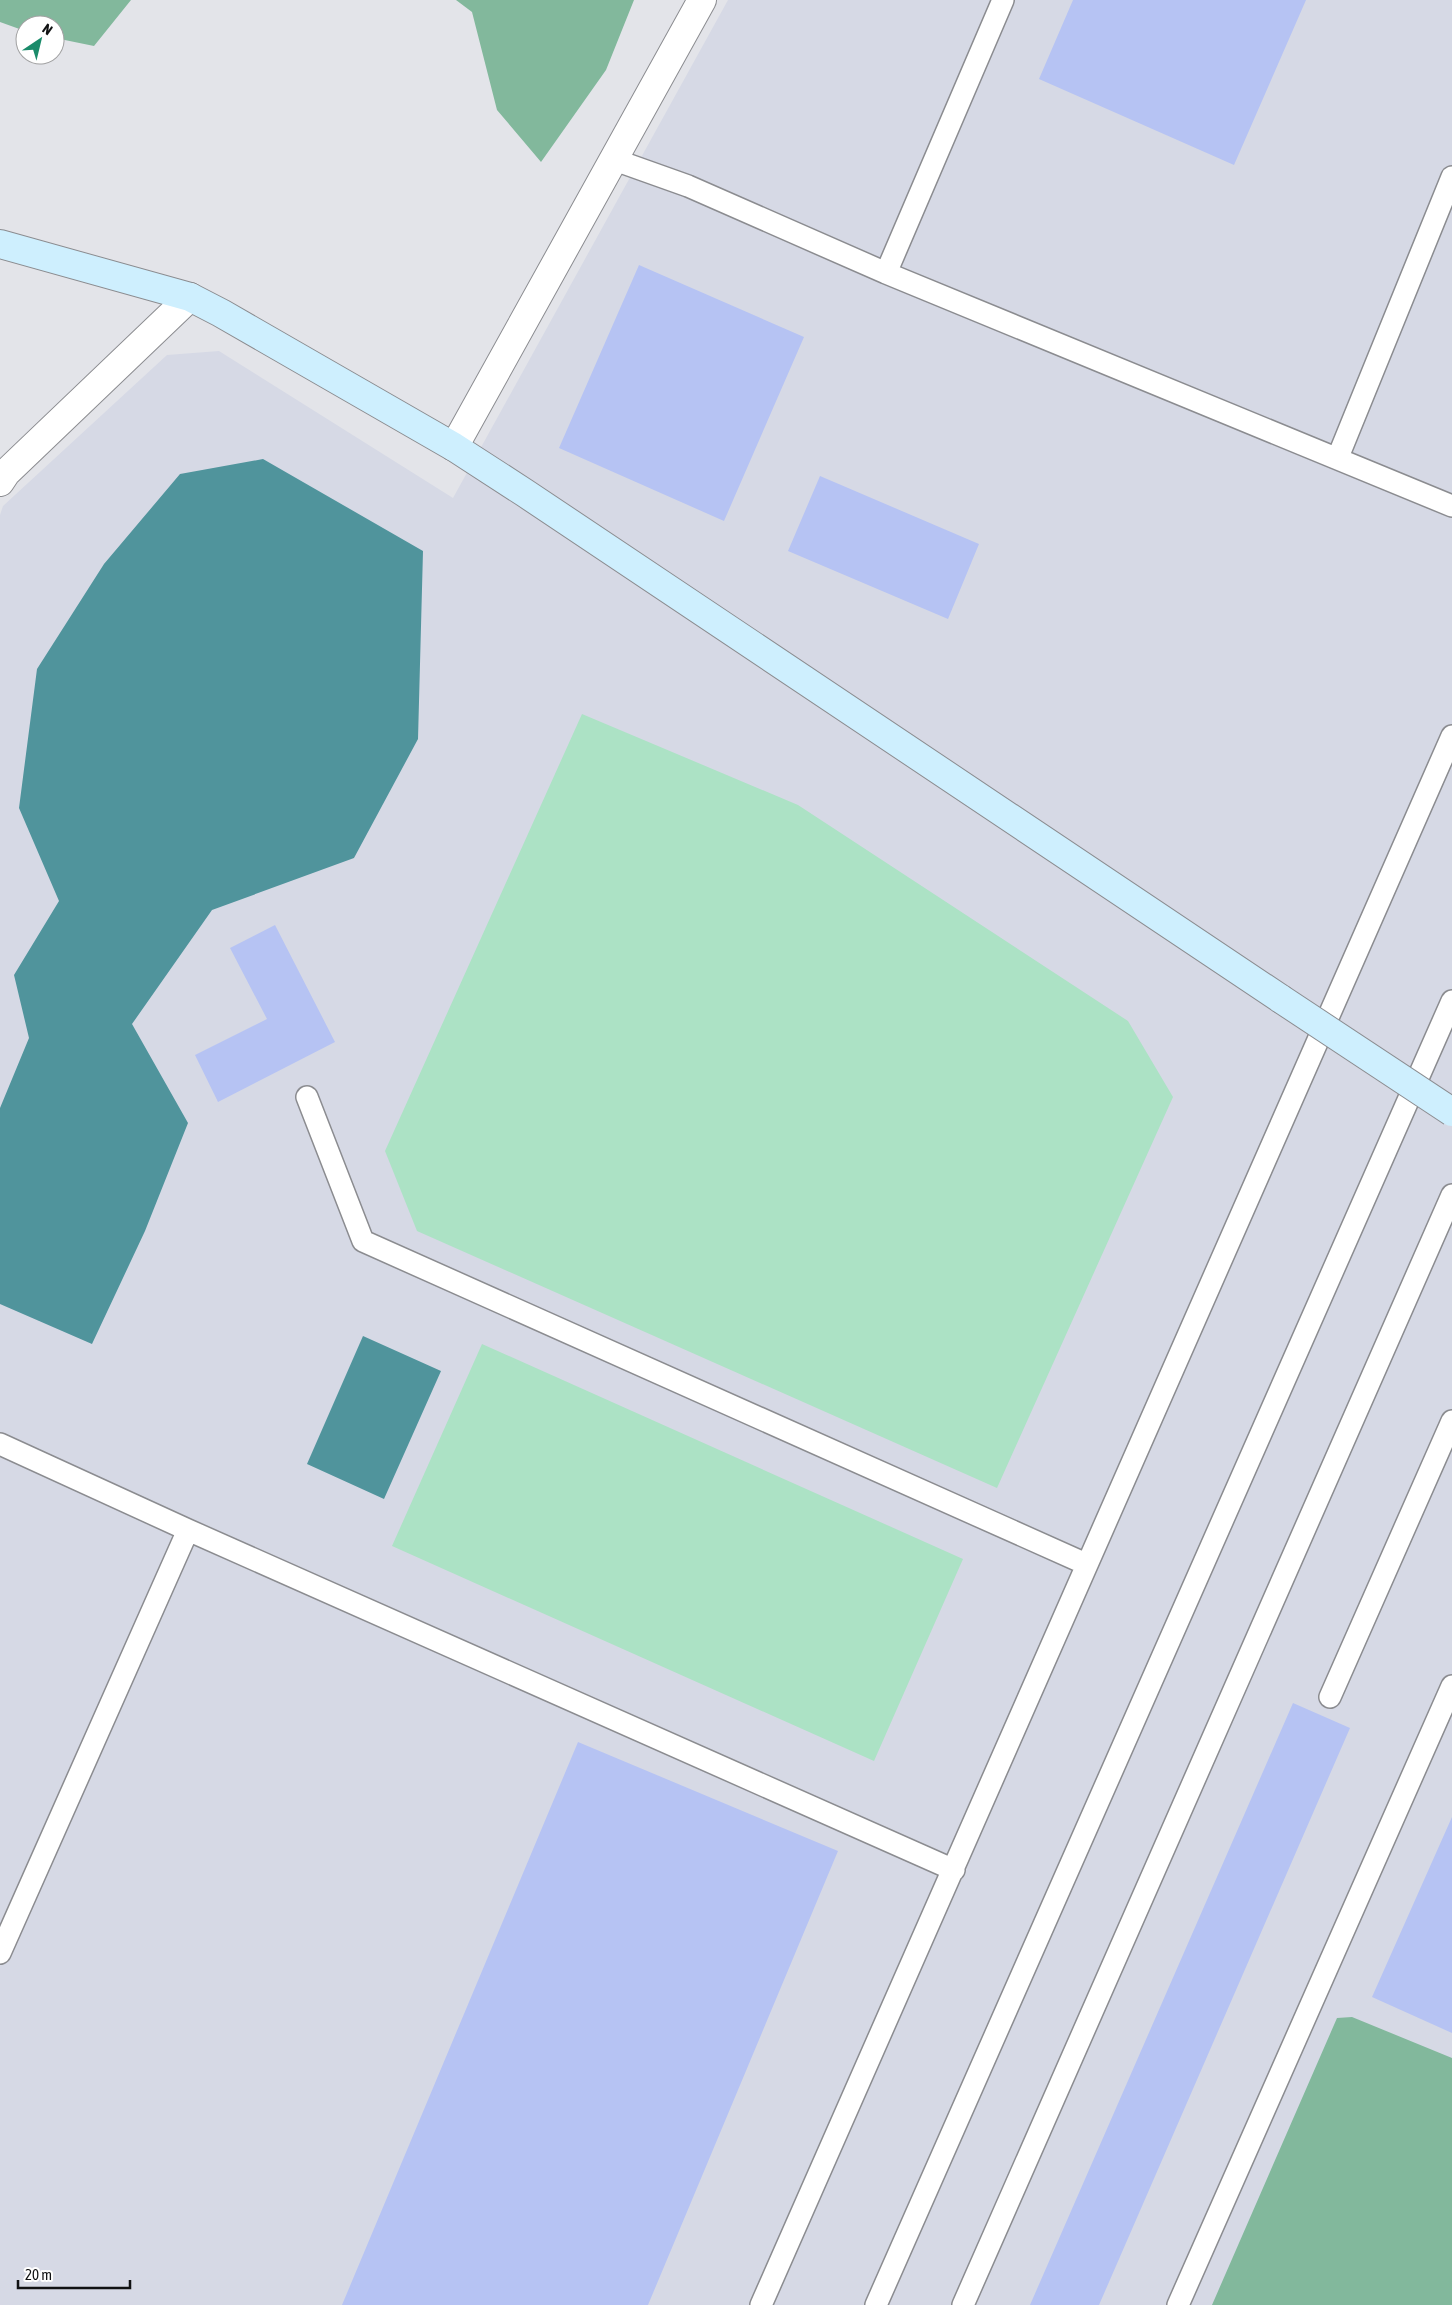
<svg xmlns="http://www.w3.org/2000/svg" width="1452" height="2305" font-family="'Asap Condensed',sans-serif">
<rect width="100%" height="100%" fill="#e3e4e9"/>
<path fill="#d6d9e5" d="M728 0H1452V2305H0V515L3 506 167 355 219 351 453 498Z"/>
<path fill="#ace2c5" d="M582 714 798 805 1128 1021 1173 1097 997 1488 417 1231 385 1151Z
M482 1344 963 1559 874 1761 392 1546Z"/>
<path fill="#82b89c" d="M0 0H131L94 46 55 38V25H25V31L0 22Z
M456 0H634L606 70 541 162 497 110 472 12Z
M1352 2017 1452 2058V2305H1212L1337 2018Z"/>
<path fill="#50949c" d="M263 459 423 551 418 739 354 858 212 910 132 1024 188 1123 145 1231 92 1344 0 1304V1108L29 1038 14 975 59 901 19 808 37 669 104 564 180 474Z
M363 1336 441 1371 384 1499 307 1464Z"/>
<path fill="#b6c3f3" d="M1073 0H1306L1234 165 1039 79Z
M639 265 804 337 724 521 559 448Z
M820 476 979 544 948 619 788 551Z
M275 925 335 1042 218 1102 195 1055 267 1019 230 948Z
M1293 1703 1350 1728 1099 2305H1030Z
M578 1742 838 1851 648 2305H342Z
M1452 1817V2033L1372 1997Z"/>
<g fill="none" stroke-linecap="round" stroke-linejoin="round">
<defs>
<path id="lane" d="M615 160 688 186 886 273 1452 506
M886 273 1003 0
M1338 457 1452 177
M307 1097 363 1241 1086 1564
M0 1444 188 1530 954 1870
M1330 1697 1452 1421
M0 1953 188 1530
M761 2305 1452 736
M876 2305 1452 1001
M963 2305 1452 1195
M1178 2305 1452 1686"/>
<path id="street" d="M454 447 702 0
M0 482 6 473 190 297"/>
<path id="secondary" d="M0 244 190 297 221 313 454 447 525 493 1281 999"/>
</defs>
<use href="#lane" stroke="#8b8c90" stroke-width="24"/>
<use href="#street" stroke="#8b8c90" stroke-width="30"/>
<use href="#secondary" stroke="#8b8c90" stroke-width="30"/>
<use href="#lane" stroke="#fff" stroke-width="21"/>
<use href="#street" stroke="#fff" stroke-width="28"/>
<use href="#secondary" stroke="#ceeffe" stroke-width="28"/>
<defs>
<path id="secondary-bridge" d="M1281 999 1452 1112"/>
</defs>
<use href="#secondary-bridge" stroke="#8b8c90" stroke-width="30" stroke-linecap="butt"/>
<use href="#secondary-bridge" stroke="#ceeffe" stroke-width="28"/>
</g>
<g transform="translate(40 40) rotate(35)"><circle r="24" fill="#ffffff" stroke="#a0a0a1"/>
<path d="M0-4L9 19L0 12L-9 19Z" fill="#1a8b6a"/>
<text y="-8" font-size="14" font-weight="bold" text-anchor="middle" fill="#111213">N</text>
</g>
<path d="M18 2280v8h112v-8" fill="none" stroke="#111213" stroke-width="2.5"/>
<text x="25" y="2280" font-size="15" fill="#111213" stroke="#ffffff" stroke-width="4" paint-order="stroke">20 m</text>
</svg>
